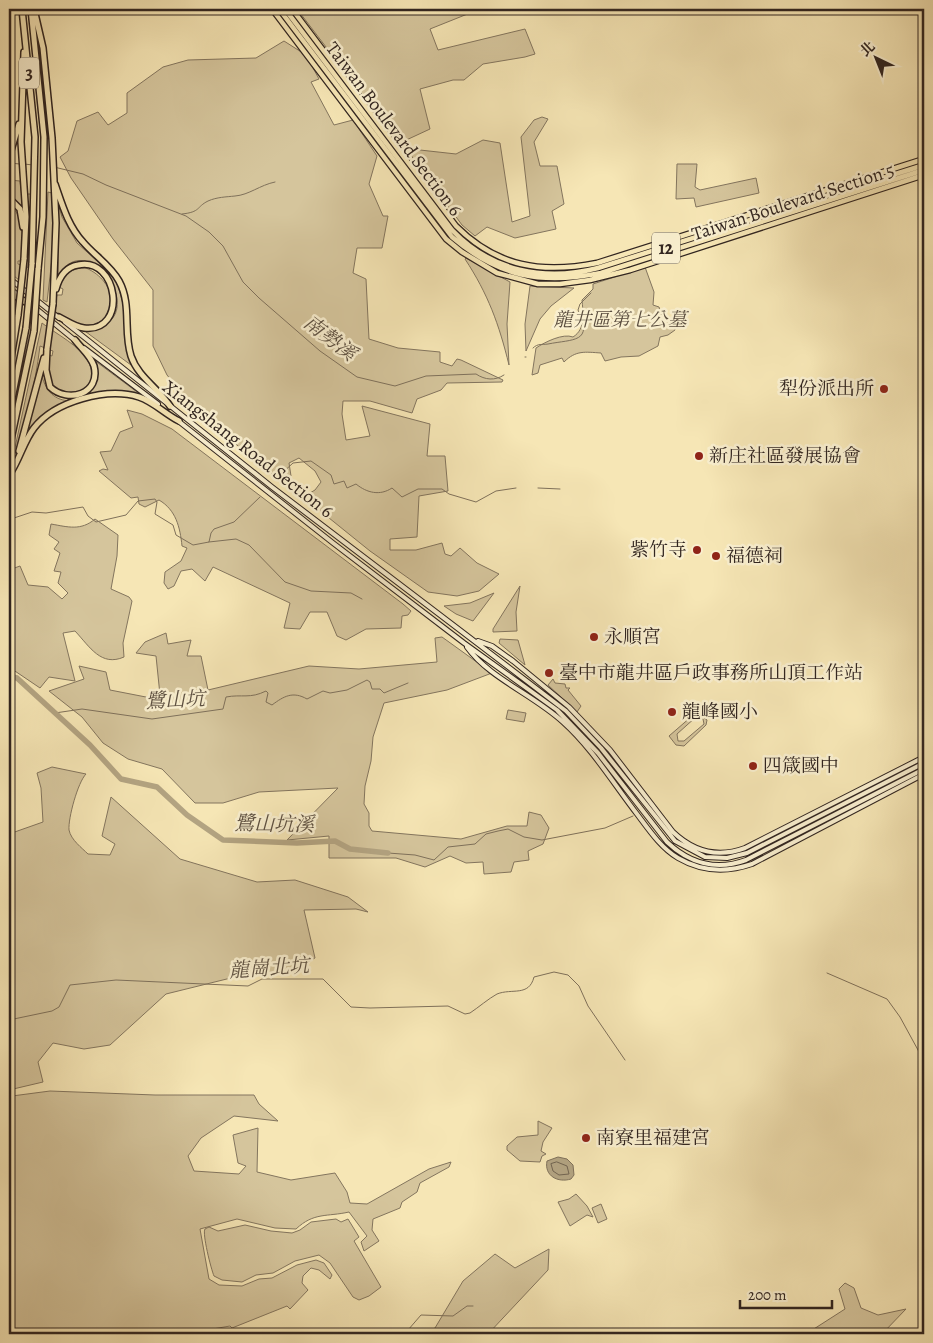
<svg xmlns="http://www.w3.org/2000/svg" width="933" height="1343" font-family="Alegreya,'Noto Serif TC',serif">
<rect width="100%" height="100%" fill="#f6e6b5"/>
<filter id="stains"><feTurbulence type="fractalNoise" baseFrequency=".004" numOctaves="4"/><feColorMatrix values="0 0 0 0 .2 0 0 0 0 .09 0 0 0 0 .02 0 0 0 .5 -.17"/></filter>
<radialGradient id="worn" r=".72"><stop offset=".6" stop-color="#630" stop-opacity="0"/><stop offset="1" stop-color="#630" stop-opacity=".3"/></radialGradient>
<path fill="#d5c59c" stroke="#83755e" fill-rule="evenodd" d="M297 9H480L430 29 438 50 525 29 535 54 525 57 483 64 464 80H453L420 89 430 129 402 142 397 140Z
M284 41 306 55 319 79 311 82 334 125 353 120 377 156 369 184 383 216H388L382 248H357L353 273 366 279 369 339 398 348 440 352V362L452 366 457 359 461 360 503 380 502 382 447 383 441 390 417 399 412 413 370 401H343L342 414 346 440 370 436 362 406 430 424 427 456H445L448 491 419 496 417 537 390 539V550H416L442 543 445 554 451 556 460 548 477 563 499 574 479 591 457 596 428 592 370 551 303 497 315 490 321 482 315 471 299 458 289 463 291 476 283 483 198 413 167 375 153 346V290L113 239 71 178 60 157 68 151 77 121 98 112 108 125 127 113V93L163 67 188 60 256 58Z
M542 117 548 119 534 142 540 166H557L564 204 552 211 556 229 515 238 487 227 475 236 462 225 410 154 411 149 456 154 483 140 500 143 512 222 530 216 521 137 534 120Z
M677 164H697L695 187 700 190 756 178 759 193 696 207 694 198 676 199Z
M9 180 20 181 24 214 18 204 9 196Z
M48 192 52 193 53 250 47 302 43 300Z
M26 194H33L30 269 27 267Z
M58 204 62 217 77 243 116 278 125 311 131 365 82 329C161 329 87 220 58 277Z
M9 205C26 215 22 243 22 261H18V264L21 265 19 280 9 272Z
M466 258 510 282 507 324 509 365C499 324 488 294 465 259Z
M645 267 654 292 653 305 659 307 663 318 670 317V322L674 323 675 330 668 335 660 337 658 346 639 356 621 357 605 361 601 353C585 352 576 350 564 362L562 358 540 365 538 373 532 375 536 348C545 342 563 333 573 337 586 329 583 312 582 300L593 289V284Z
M86 268C117 281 123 322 84 327L54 311 57 295H62L63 289 59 287C63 274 73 267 86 268Z
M530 286 574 288 551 306 540 319 526 351 525 324Z
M9 296 16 301 13 322 9 321Z
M42 323C56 334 81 346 89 363 102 390 70 401 51 386L48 366 49 355 52 356 53 351 40 346C35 387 25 426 11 466Z
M94 360 141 395 86 396 37 422 27 433 42 376C54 424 114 392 94 360Z
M127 410 142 414 172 429 403 604 411 611 408 615 402 616 401 628 366 629 346 640 337 636 327 612H310L300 629 284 628 290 603 213 567 205 581 192 569 181 571 174 586 168 589 164 583 165 572 181 561 187 548 182 546C180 527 176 510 159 500L145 507 139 504 138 497 131 498 99 471 103 469 108 470 100 452 111 451 120 432 133 427Z
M95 519 118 535 117 556 111 589 129 597 132 601 123 643 124 657C101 667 90 647 75 631L63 633 75 681 49 677 40 688 9 667V570L20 566 28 585 48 587 62 599 68 593 58 583 61 572 54 571 60 553 54 549 59 542 49 535 51 524C68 527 81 531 95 519Z
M520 586 516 612 517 631 493 632V629Z
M494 593 473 621 456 614 444 606 470 603Z
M166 633 168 644 191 640 187 656H201L208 690 309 666 359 669 437 662 435 638 442 637 492 673 447 690 384 703 373 737 371 761 365 786 364 804 369 813V826L372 831 461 839 507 826H527L529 812 541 815 549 828 543 844 528 851 529 860 514 862 511 872 484 874 483 862 466 863 450 856 425 867 396 858H329V836L287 840 338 788 259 792 223 803H195L162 769 128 759 103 743 82 717 49 691 84 679 79 666 106 672 110 690 151 698 160 695 156 656 136 653 145 642Z
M500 639 518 640 525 665 499 643Z
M553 679 555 683 565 684 566 688H570L568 690 581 706 577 712 548 685Z
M508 710 526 713 524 722 506 719Z
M699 710V714L707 720 706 725 684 746 676 745 669 736ZM696 717 703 719 704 724 684 741H678L677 734Z
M52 767 86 774C78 782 68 818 69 830 71 840 82 848 88 854L110 855 115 844 102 836 111 797 180 859 257 882 295 880 348 897 368 912 356 909 304 910 315 958 291 971 247 974 166 994 110 1045 84 1049 53 1043 38 1062 43 1082 9 1090V834L43 822 41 788 37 773Z
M50 1091 155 1095H254L259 1104 278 1121 234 1116 201 1138 188 1156 194 1171 239 1174 246 1166 238 1163 233 1135 258 1128 257 1172 291 1180 335 1173 347 1192 350 1203 367 1204 429 1169 451 1162 449 1167 420 1183 417 1192 402 1202 400 1208 373 1219 372 1230 379 1241 364 1251 361 1242 367 1236 349 1212C327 1217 314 1212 296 1229L275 1228 237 1219 200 1229 209 1279 219 1285 242 1286 259 1279 272 1278 297 1265 316 1260 324 1263 332 1275 330 1279 319 1270 311 1268 303 1276 302 1283 308 1290 290 1309 287 1306 232 1328 230 1326 184 1334H9V1108L12 1105V1096Z
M538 1121 552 1128 543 1142 541 1151 546 1154 542 1156 540 1162 520 1161 507 1150V1146L517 1137 538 1135Z
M576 1194 587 1206 593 1217 587 1215 570 1226 558 1202 569 1199Z
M601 1204 607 1219 598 1223 592 1208Z
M336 1219 341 1222 348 1219 359 1237 354 1241 381 1287 369 1296 359 1300 353 1297 330 1263 319 1255 295 1261 273 1273 256 1275 242 1282 222 1280 214 1276C211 1269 202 1233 205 1229L209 1227 218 1231 245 1225 271 1231 292 1233 300 1230 311 1222Z
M549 1249 548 1270 488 1334H425L435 1328 463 1281 495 1254 515 1268Z
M845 1283 854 1288 861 1308 878 1315 906 1309 882 1334H806L845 1309 839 1289Z"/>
<path fill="#b3a482" stroke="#7f715b" d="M558 1157 567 1159 573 1165 574 1175 571 1179C558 1183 544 1176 547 1161Z"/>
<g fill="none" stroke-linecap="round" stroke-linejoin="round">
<path stroke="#726451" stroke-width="1" d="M557 1162 567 1166 569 1174 559 1175 553 1171 551 1164Z"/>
<path stroke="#7f715b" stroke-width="1" d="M9 163 20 164
M24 164 33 165
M54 167 83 174 106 185 186 216 209 232 223 246 243 282 259 298 320 351 357 377 395 386 426 376 476 374C485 380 495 381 504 375
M182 214C201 212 196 207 208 201 217 197 226 197 235 196 249 195 260 185 275 182
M533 348C538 343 542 345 548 344 573 339 594 343 578 310L580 304 591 293
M525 357H526
M280 475 293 463 311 461 331 475 334 484 344 481 347 488 356 484C367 493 380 496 392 488L402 497 418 489H442L449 494 476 502 496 491 516 488
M538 488 560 489
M9 516 14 518 32 512 46 513 83 507 88 516 96 522 126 515 138 501 155 499 157 502 155 514 173 525 176 535 193 545 209 542 211 533 214 529 234 522 260 497
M209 542 236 539 249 545 285 582 311 591 351 593 362 599
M55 713 82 709 152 719 223 709 226 697C242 694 250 699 266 691L268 693 266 702 272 705C284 696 293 691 307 699L323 691 330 693 347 690 367 680 370 682 372 689H380L384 693 408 683
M388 853 415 855 434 860 448 847 475 844 486 834 498 831 508 829 524 837 542 840 605 828 633 816
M827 973 887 999 900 1017 924 1061
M9 1020 52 1011 59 1007 70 985 116 980 248 986 262 979H323L351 1007 370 1008 448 1006 465 1014 470 1013C479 1007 488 999 497 994 512 988 529 997 534 977L554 972 568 975 579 986 588 1006 625 1060
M391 1334 408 1330 421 1315 453 1316 467 1306H473"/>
<path stroke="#b3a482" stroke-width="5.5" d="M9 676 17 678 90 745 121 779 157 787 187 815 223 840 297 843 335 841 350 849 388 853"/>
<defs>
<path id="secondary" d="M9 278 59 318
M9 288 18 295
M28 302 77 342
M65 322 272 487 566 711 601 748 675 841 705 857 727 858 747 853 924 763
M84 348 158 404
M177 420 333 543 464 643 557 710 598 753 667 842C689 863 716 871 746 860L924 769
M478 641 492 646 513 661 569 707 610 750 673 832C694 852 718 858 745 848L924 757
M467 647C489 678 534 695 563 722 592 748 613 783 637 814 649 830 661 848 678 858 702 872 726 873 752 864L924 774"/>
<path id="primary" d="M272 9 446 239 462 252 497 273 538 284H560L590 280 630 270 924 175
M279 9 452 237C499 277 541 285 601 273L924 170
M285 9 452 230C491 271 544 282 598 268L924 165
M292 9 456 226C497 267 542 274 597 263L924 159"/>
<path id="highway" d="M22 9 35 137 32 264
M31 9 44 137 43 217 38 269
M34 9 43 48 52 138 56 223 53 304
M24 52 21 142 26 217 24 259
M9 157 19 124
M55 184C62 204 68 226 83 242 94 255 111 266 119 281 132 305 123 331 131 356 138 377 158 388 170 406
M9 198 20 209 23 227
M56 289C59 278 65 267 78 265 118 256 129 333 84 328 75 327 67 321 59 317
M9 292 29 304
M9 341 17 318
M47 349 46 370 50 387C68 404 101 394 94 366 91 356 81 348 75 340
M9 370 18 315
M9 414 26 328
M9 449 34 331
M19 451 44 358
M11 472C20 458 24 441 34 428 55 401 107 387 139 397 154 402 165 414 179 421"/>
</defs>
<use href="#secondary" stroke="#312520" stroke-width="6"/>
<use href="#primary" stroke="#312520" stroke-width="7"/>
<use href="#highway" stroke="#312520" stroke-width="8"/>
<use href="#secondary" stroke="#f9efcf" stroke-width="4"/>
<use href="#primary" stroke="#f6e6b5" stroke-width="4.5"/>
<use href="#highway" stroke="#f6e6b5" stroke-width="5"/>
<defs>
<path id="highway-bridge" d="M18 315 24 259
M26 328 32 264
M34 331 38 269
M47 349 53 304"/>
</defs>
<use href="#highway-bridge" stroke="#312520" stroke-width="8" stroke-linecap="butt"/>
<use href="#highway-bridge" stroke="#f6e6b5" stroke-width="5"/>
</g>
<g fill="#8f2418" stroke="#f9efcf" stroke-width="2">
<circle cx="884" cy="389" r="5"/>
<circle cx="699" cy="456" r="5"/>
<circle cx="697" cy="550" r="5"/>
<circle cx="716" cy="556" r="5"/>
<circle cx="594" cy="637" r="5"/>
<circle cx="549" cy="673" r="5"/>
<circle cx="672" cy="712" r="5"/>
<circle cx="753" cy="766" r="5"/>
<circle cx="586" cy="1138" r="5"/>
</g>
<g text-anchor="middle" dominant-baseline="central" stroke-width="5" stroke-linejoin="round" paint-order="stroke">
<g fill="#f9efcf" stroke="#6d6254" stroke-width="1">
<rect x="19" y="57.5" width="20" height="31" rx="4"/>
<rect x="652" y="232.5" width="28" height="31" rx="4"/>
</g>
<g font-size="18" font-weight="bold" fill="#312520">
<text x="29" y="73">3</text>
<text x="666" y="248">12</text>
</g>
<g font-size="19" fill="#312520" stroke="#f9efcf">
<text transform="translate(394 129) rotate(53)">Taiwan Boulevard Section 6</text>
<text transform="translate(793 202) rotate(-18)">Taiwan Boulevard Section 5</text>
<text transform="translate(248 449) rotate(38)">Xiangshang Road Section 6</text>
</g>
<g font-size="19" font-style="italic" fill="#5a4d3f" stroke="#f9efcf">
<text x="620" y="320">龍井區第七公墓</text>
</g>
<g font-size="19" fill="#312520" stroke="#f9efcf" text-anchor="start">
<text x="874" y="389" text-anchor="end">犁份派出所</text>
<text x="709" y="456">新庄社區發展協會</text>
<text x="687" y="550" text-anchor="end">紫竹寺</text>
<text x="726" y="556">福德祠</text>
<text x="604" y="637">永順宮</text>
<text x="559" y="673">臺中市龍井區戶政事務所山頂工作站</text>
<text x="682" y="712">龍峰國小</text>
<text x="763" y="766">四箴國中</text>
<text x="596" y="1138">南寮里福建宮</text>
</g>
<g font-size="20" font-style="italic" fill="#5e5142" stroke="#f9efcf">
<text transform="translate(330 338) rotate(38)">南勢溪</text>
<text transform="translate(175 700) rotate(-3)">鷺山坑</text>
<text transform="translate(274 824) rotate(1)">鷺山坑溪</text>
<text transform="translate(269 968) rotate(-4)">龍崗北坑</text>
</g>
</g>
<rect width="933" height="1343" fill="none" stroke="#f6e6b5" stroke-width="30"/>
<rect x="10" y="10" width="913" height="1323" fill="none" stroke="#312520" stroke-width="2.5"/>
<rect x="15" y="15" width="903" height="1313" fill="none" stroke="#312520"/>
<g transform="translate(876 58) rotate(317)" stroke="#f9efcf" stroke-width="4" paint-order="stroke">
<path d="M0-4L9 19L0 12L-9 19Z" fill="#312520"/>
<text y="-8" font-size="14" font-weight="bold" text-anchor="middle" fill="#312520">北</text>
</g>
<path d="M740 1300v8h92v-8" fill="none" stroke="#312520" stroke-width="2.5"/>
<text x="748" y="1300" font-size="15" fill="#312520" stroke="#f9efcf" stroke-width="4" paint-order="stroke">200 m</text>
<rect width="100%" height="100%" filter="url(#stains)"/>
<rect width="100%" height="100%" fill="url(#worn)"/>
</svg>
